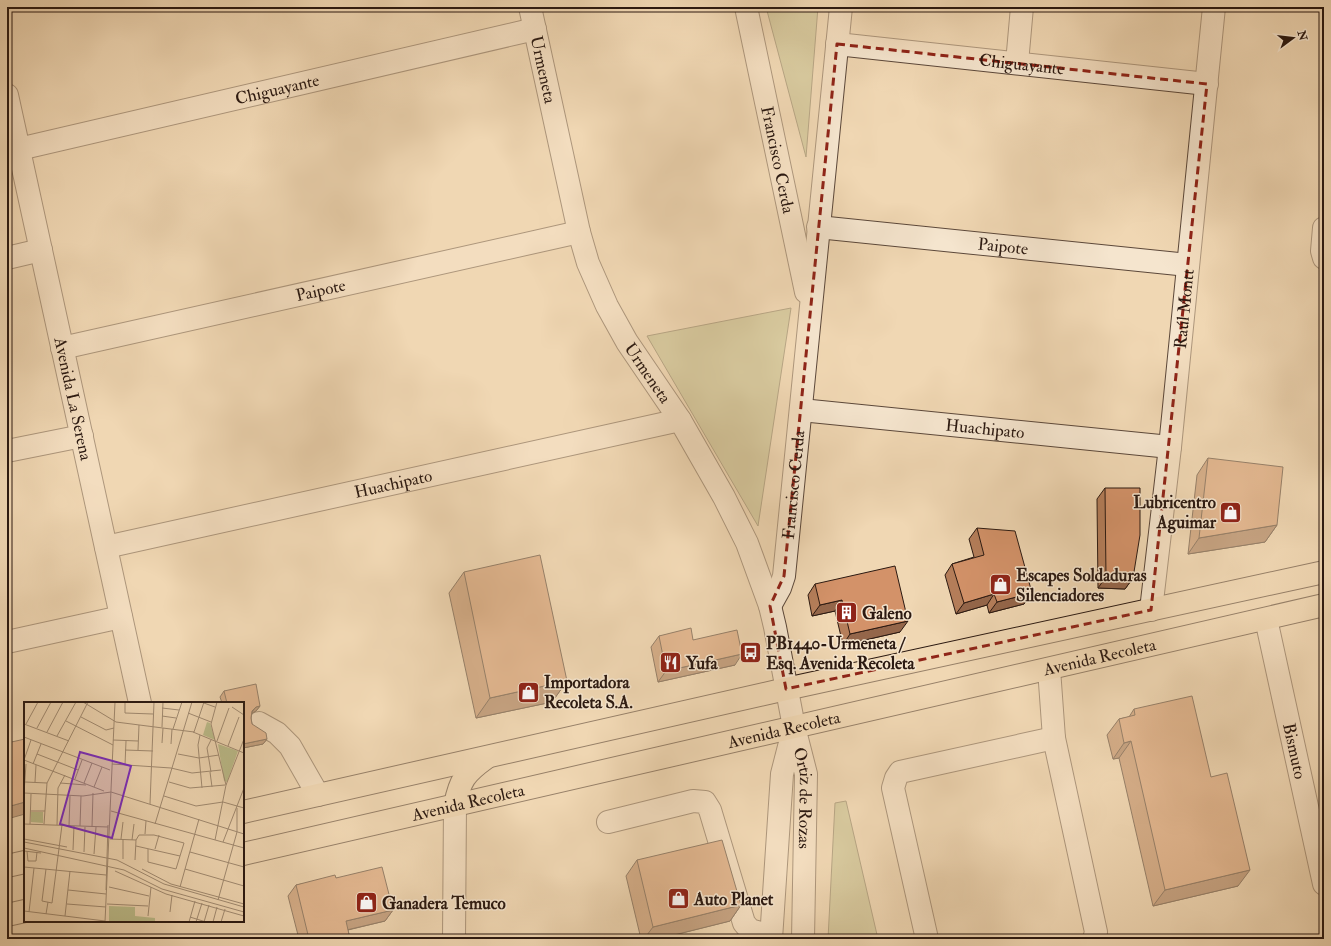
<svg xmlns="http://www.w3.org/2000/svg" width="1331" height="946" font-family="'IM FELL Double Pica',serif">
<rect width="100%" height="100%" fill="#f0d7b3"/>
<filter id="stains"><feTurbulence type="fractalNoise" baseFrequency=".005" numOctaves="4"/><feColorMatrix values="0 0 0 0 .2 0 0 0 0 .09 0 0 0 0 .02 0 0 0 .5 -.17"/></filter>
<radialGradient id="worn" r=".72"><stop offset=".6" stop-color="#630" stop-opacity="0"/><stop offset="1" stop-color="#630" stop-opacity=".3"/></radialGradient>
<path fill="#bcbd8b" stroke="#746b4e" d="M766 7H818L806 157Z
M791 308 758 526 647 336Z
M846 801 878 939H828L835 803Z"/>
<g fill="none" stroke-linecap="round" stroke-linejoin="round">
<defs>
<g id="minor">
<path id="s1" d="M530 7 579 232 588 263 607 306 627 342 680 420 724 497 747 543 770 606 775 627 794 727 806 774 803 939"/>
<path id="s2" d="M746 7 806 292"/>
<path id="s3" d="M837 44 1207 84"/>
<path d="M1017 63 1022 7"/>
<path id="s4" d="M7 95 140 703"/>
<path id="s5" d="M19 149 535 29"/>
<path id="s6" d="M818 227 1188 265"/>
<path d="M1324 228 1322 251 1324 258"/>
<path d="M7 258 41 250"/>
<path id="s7" d="M62 348 579 232"/>
<path id="s8" d="M801 410 1170 447"/>
<path d="M7 451 82 436"/>
<path id="s9" d="M106 547 680 420"/>
<path id="s10" d="M770 606 780 588 784 576 841 7"/>
<path id="s11" d="M1151 610 1170 447 1214 7"/>
<path id="s12" d="M1266 619 1324 884"/>
<path d="M7 642 121 617"/>
<path d="M1049 669 1054 738 1096 932 1094 939"/>
<path d="M259 723 277 733 290 746 318 795"/>
<path d="M608 822 693 801 705 802 710 810 744 923 750 930 771 936"/>
<path d="M454 939 455 805"/>
<path d="M771 939 782 774 793 731"/>
<path d="M927 939 893 788 896 778 900 772 1054 738"/>
</g>
<g id="major">
<path d="M455 805C460 780 465 773 486 758"/>
<path d="M243 812 786 689 1324 572"/>
<path id="s13" d="M243 854 1324 605"/>
<path d="M7 866 25 862"/>
<path d="M7 915 25 911"/>
</g>
</defs>
<use href="#minor" stroke="#5c483a" stroke-width="24"/>
<use href="#major" stroke="#2b1911" stroke-width="24"/>
<use href="#minor" stroke="#f5e5ce" stroke-width="22"/>
<use href="#major" stroke="#f0d7b3" stroke-width="22"/>
</g>
<path fill="#b57e5a" stroke="#2b1911" d="M1208 458 1277 525 1265 542 1188 554 1197 475Z
M1105 488 1133 578 1125 589 1098 588 1097 499Z
M977 528 1032 593 1024 604 989 613 987 605 956 614 945 575 952 564 974 557 969 539Z
M464 572 567 681 552 702 476 718 449 593Z
M815 584 900 632 843 645 835 611 812 616 808 595Z
M659 636 693 640 735 665 658 682 651 647Z
M224 691 260 706 256 711 252 713 251 718 252 724 267 739 263 744 243 748V703H222L220 697Z
M1134 709 1211 777 1238 886 1153 906 1119 758 1113 759 1107 735 1119 719 1129 717Z
M637 860 741 905 730 921 658 939H641L626 876Z
M336 878 393 910 385 921 348 930 350 939H299L288 896 296 885Z"/>
<path fill="#94664a" stroke="#2b1911" d="M1277 525 1265 542 1188 554 1199 538Z
M1106 577 1133 578 1125 589 1098 588Z
M1032 593 1024 604 989 613 997 602Z
M994 594 987 605 956 614 964 603Z
M842 600 835 611 812 616 820 605Z
M908 621 900 632 843 645 850 634Z
M742 654 735 665 658 682 666 671Z
M567 681 552 702 476 718 490 698Z
M260 706 256 711 252 713 248 717 256 707Z
M267 739 263 744 243 748V744Z
M1131 741 1119 758 1113 759 1124 743Z
M25 802V814L7 819V807Z
M1250 870 1238 886 1153 906 1165 890Z
M741 905 730 921 658 939H644L653 927Z
M393 910 385 921 338 932 346 921Z"/>
<path fill="#d39269" stroke="#2b1911" d="M1208 458 1283 467 1277 525 1199 538Z
M1105 488H1140V535L1133 578 1106 577Z
M977 528 1015 531 1032 593 997 602 994 594 964 603 952 564 984 555Z
M540 555 567 681 490 698 464 572Z
M895 566 908 621 850 634 842 600 820 605 815 584Z
M691 628 693 640 737 630 742 654 666 671 659 636Z
M256 684 260 706 256 707 252 711 251 718 252 724 266 733 267 739 243 744V703H227L224 691Z
M1192 696 1211 777 1227 773 1250 870 1165 890 1131 741 1124 743 1119 719 1135 715 1134 709Z
M25 739V802L7 807V743Z
M722 840 741 905 653 927 637 860Z
M382 867 393 910 346 921 350 939H309L296 885 335 875 336 878Z"/>
<path d="M0 0H1331V946H0ZM837 44 1207 84 1151 610 786 689 770 606 784 576Z" fill="#f0d7b3" fill-opacity=".55" fill-rule="evenodd"/>
<path fill="none" stroke="#8f2418" stroke-width="3" stroke-dasharray="8 5" stroke-linejoin="round" d="M837 44 1207 84 1151 610 786 689 770 606 784 576Z"/>
<defs>
<symbol id="shop-square" viewBox="-11 -11 22 22"><rect x="-9" y="-9" width="18" height="18" rx="4" fill="#8f2418" stroke="#f5e5ce"/><path d="M-5-2.5h2.3a2.7 3.5 0 0 1 5.4 0H5L5.5 6h-11ZM-1.5-2.5h3a1.5 2.3 0 0 0-3 0Z" fill="#fff"/></symbol>
<symbol id="building-square" viewBox="-11 -11 22 22"><rect x="-9" y="-9" width="18" height="18" rx="4" fill="#8f2418" stroke="#f5e5ce"/><path d="M-4-6H4V6H1V3H-1V6H-4ZM-2.5-4.3h1.7v1.8h-1.7ZM.8-4.3h1.7v1.8H.8ZM-2.5-1h1.7V.8h-1.7ZM.8-1h1.7V.8H.8Z" fill="#fff"/></symbol>
<symbol id="bus-square" viewBox="-11 -11 22 22"><rect x="-9" y="-9" width="18" height="18" rx="4" fill="#8f2418" stroke="#f5e5ce"/><path d="M-5-6H5V4H4V6H2V4H-2V6H-4V4H-5ZM-3.5-4V0h7V-4ZM-3.5 1.2v1.5H-2V1.2ZM2 1.2v1.5H3.5V1.2Z" fill="#fff"/></symbol>
<symbol id="restaurant-square" viewBox="-11 -11 22 22"><rect x="-9" y="-9" width="18" height="18" rx="4" fill="#8f2418" stroke="#f5e5ce"/><path d="M-5-6h1v4h1v-4h1v4h1v-4h1v5L-1.5 .5V6h-2V.5L-5-1ZM5-6V6H3V1.5H1.5Q1.5-4 5-6Z" fill="#fff"/></symbol>
</defs>
<g fill-rule="evenodd">
<use href="#shop-square" x="1218" y="500" width="25" height="25"/>
<use href="#shop-square" x="988" y="572" width="25" height="25"/>
<use href="#building-square" x="834" y="600" width="25" height="25"/>
<use href="#bus-square" x="738" y="640" width="25" height="25"/>
<use href="#restaurant-square" x="658" y="650" width="25" height="25"/>
<use href="#shop-square" x="516" y="680" width="25" height="25"/>
<use href="#shop-square" x="666" y="886" width="25" height="25"/>
<use href="#shop-square" x="354" y="890" width="25" height="25"/>
</g>
<g text-anchor="middle" dominant-baseline="central" stroke-width="3" stroke-linejoin="round" paint-order="stroke">
<g font-size="17" fill="#2b1911" stroke="#f5e5ce">
<text stroke="none"><textPath href="#s3" startOffset="186">Chiguayante</textPath></text>
<text stroke="none"><textPath href="#s1" startOffset="64">Urmeneta</textPath></text>
<text stroke="none"><textPath href="#s5" startOffset="265">Chiguayante</textPath></text>
<text stroke="none"><textPath href="#s2" startOffset="156">Francisco Cerda</textPath></text>
<text stroke="none"><textPath href="#s6" startOffset="186">Paipote</textPath></text>
<text stroke="none"><textPath href="#s7" startOffset="265">Paipote</textPath></text>
<text stroke="none"><textPath href="#s11" startOffset="303">Raúl Montt</textPath></text>
<text stroke="none"><textPath href="#s1" startOffset="388">Urmeneta</textPath></text>
<text stroke="none"><textPath href="#s4" startOffset="311">Avenida La Serena</textPath></text>
<text stroke="none"><textPath href="#s8" startOffset="185">Huachipato</textPath></text>
<text stroke="none"><textPath href="#s9" startOffset="294">Huachipato</textPath></text>
<text stroke="none"><textPath href="#s10" startOffset="125">Francisco Cerda</textPath></text>
<text stroke="none"><textPath href="#s13" startOffset="879">Avenida Recoleta</textPath></text>
<text stroke="none"><textPath href="#s13" startOffset="555">Avenida Recoleta</textPath></text>
<text stroke="none"><textPath href="#s12" startOffset="135">Bismuto</textPath></text>
<text stroke="none"><textPath href="#s1" startOffset="848">Ortiz de Rozas</textPath></text>
<text stroke="none"><textPath href="#s13" startOffset="231">Avenida Recoleta</textPath></text>
</g>
<g font-size="17" font-weight="bold" fill="#2b1911" stroke="#f5e5ce" text-anchor="start">
<text x="1216" y="502" text-anchor="end">Lubricentro<tspan x="1216" dy="20">Aguimar</tspan></text>
<text x="1016" y="575">Escapes Soldaduras<tspan x="1016" dy="20">Silenciadores</tspan></text>
<text x="862" y="613">Galeno</text>
<text x="766" y="643">PB1440-Urmeneta /<tspan x="766" dy="20">Esq. Avenida Recoleta</tspan></text>
<text x="686" y="663">Yufa</text>
<text x="544" y="682">Importadora<tspan x="544" dy="20">Recoleta S.A.</tspan></text>
<text x="694" y="899">Auto Planet</text>
<text x="382" y="903">Ganadera Temuco</text>
</g>
</g>
<g transform="translate(24 702)">
<rect width="220" height="220" fill="#f0d7b3"/>
<path d="M183 20 186 21 191 38 179 33ZM194 42 214 49 203 80 200 79ZM7 110H19V121L7 120ZM85 204 111 205V214L131 216V220H85Z" fill="#bcbd8b"/>
<path fill="none" stroke="#a18b72" stroke-width="1" d="M59 0 92 20 170 30M101 0V11L129 12M177 0 191 5M208 5 220 13M138 6 155 8M164 11 187 20M138 14 152 16M57 15 82 28 90 26M42 19 89 43M0 22 45 39M2 22 14 0M138 25 139 0M13 26 27 0M149 27 158 0M23 30 39 0M169 30 220 51M170 30 180 0M176 33 174 43 178 86M33 34 52 0M0 35 86 68M89 38 114 39M193 39 205 6M138 41 139 26M147 42 148 27M204 44 215 15M101 48 129 49M114 48 115 23M13 52 54 68M154 52 175 56 195 53M0 58 80 89M0 58 7 38M9 62 17 42M88 62 147 66 168 71 197 68M101 63 102 39M186 70 188 85M187 70 183 46 187 38M51 77 58 58M1 80 23 81M11 80 12 63M145 80 166 86 201 83M36 81 62 83M60 81 68 61M202 83 220 37M70 85 78 65M87 90 220 132M0 91 59 94 87 90M0 91 2 62M140 94 172 104 199 100 220 106M126 102 130 0M7 109H21M87 109 220 146M0 122 84 125M6 122 7 92M20 122 23 81 64 0M131 122 168 0M33 123 34 86 41 73M45 124 46 94M56 124 57 94M68 125 69 91M121 132 122 119M0 137 43 145M86 137 112 138M97 137 99 120M108 138 110 122M112 138 115 133H130L160 141 152 167 124 160M191 138 202 83 187 22 193 0M0 140 93 158 140 182 220 205M199 140 220 86M112 144 156 154M0 146 100 168 138 187 220 210M131 147 135 133M49 148 50 124M0 149 17 151M3 149 4 159H12L13 150M60 150 61 125M166 150 220 165M70 152 72 125M99 157V138M111 158 112 138M124 160V147M0 165 82 173M22 167 18 199 28 201 38 123M118 167 147 182 220 202M161 167 220 184M91 169 142 192 220 214M85 185 125 194M156 185 175 117M44 188 82 192M82 188 84 123M194 198 213 130V106M43 202 82 205M83 202 124 204M0 209 81 219M5 210 10 166M146 210 148 193M22 212 24 200M41 214 46 169M124 214 127 185M166 215 182 220M81 220 91 0M165 220 171 199M172 220 178 201M180 220 185 203M189 220 193 205M197 220 201 207"/>
<path fill="#7b2cbf" fill-opacity="0.15" stroke="#7b2cbf" stroke-width="2" d="M56 50 107 64 88 136 36 122Z"/>
<rect width="220" height="220" fill="none" stroke="#2b1911" stroke-width="2"/>
</g>
<rect width="1331" height="946" fill="none" stroke="#f0d7b3" stroke-width="24"/>
<rect x="8" y="8" width="1315" height="930" fill="none" stroke="#2b1911" stroke-width="2"/>
<rect x="12" y="12" width="1307" height="922" fill="none" stroke="#2b1911"/>
<g transform="translate(1293 38) rotate(75)" stroke="#f5e5ce" stroke-width="3" paint-order="stroke">
<path d="M0-3L7 15L0 10L-7 15Z" fill="#2b1911"/>
<text y="-6" font-size="11" font-weight="bold" text-anchor="middle" fill="#2b1911">N</text>
</g>
<rect width="100%" height="100%" filter="url(#stains)"/>
<rect width="100%" height="100%" fill="url(#worn)"/>
</svg>
